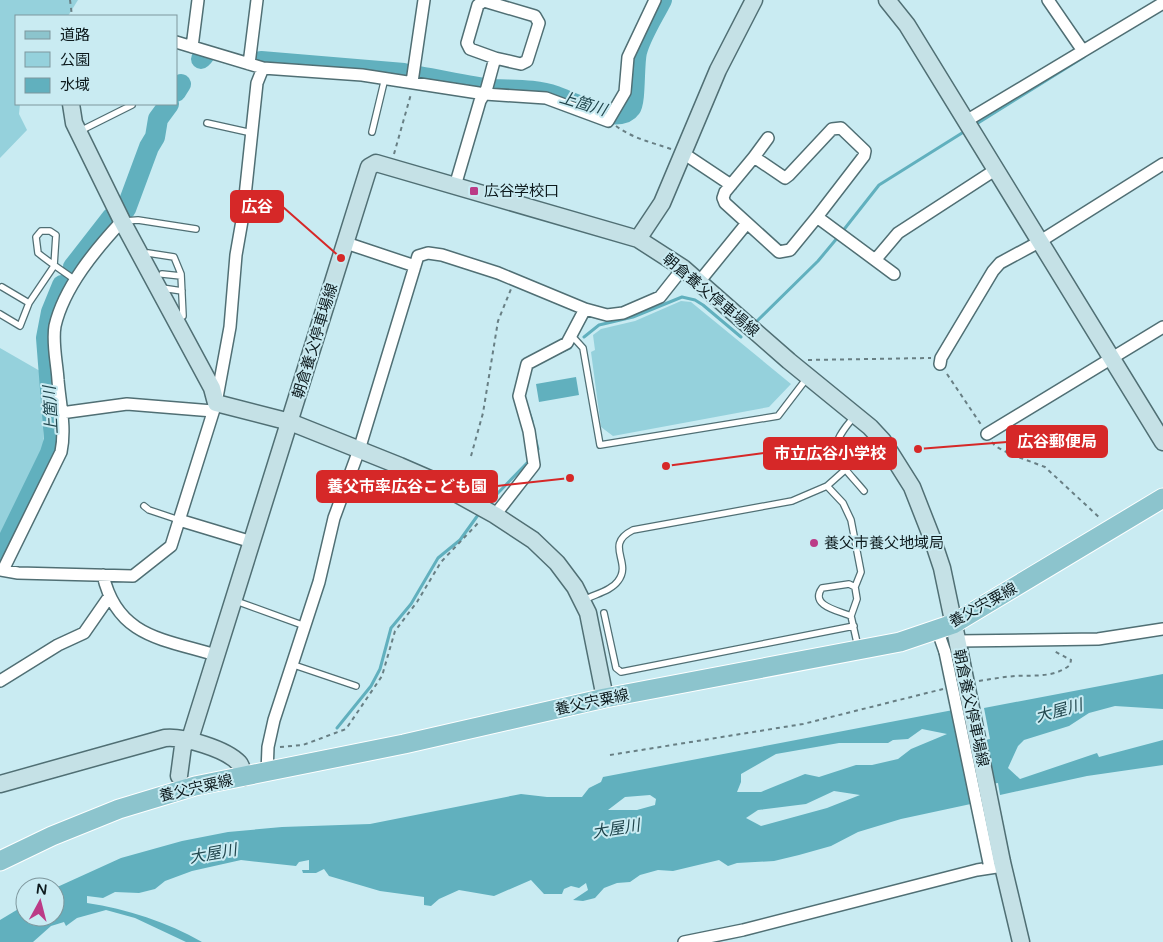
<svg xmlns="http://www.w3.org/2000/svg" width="1163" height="942" font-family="'Varela Round','Noto Sans JP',sans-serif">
<rect width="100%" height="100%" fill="#c9ebf2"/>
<path fill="#95d1dc" d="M0 0H78L68 16H16V104H20L19 114 27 130 0 158Z
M681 301 691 302 791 384 769 407 613 436 601 427 591 352 595 350 593 335 601 329 635 321Z
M0 348 40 371 44 448 0 539Z"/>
<path fill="#61b0be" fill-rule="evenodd" d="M576 377 579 395 539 402 536 384Z
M1163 674V709L1115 706 1089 713 1069 726 1024 740 1018 746 1008 768 1020 779 1097 753 1099 757 1163 740V765L1087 776 1000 795 998 783 990 784 994 799 901 819 858 832 831 846 799 855 774 861 737 863 728 866 719 860 673 871 658 870 640 875 630 882 617 883 604 888 595 898 583 901 573 900 588 890 586 883 579 888 571 886 564 889 562 894H544L531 880 494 896 459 890 439 899 431 906 424 905V897L380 891 329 876 324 869 316 873H303L302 870H309V860L299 862 296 866 241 860 192 871 165 881 155 889 139 893 115 892 103 898 87 896V903C127 909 167 922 202 942H186L135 918 106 910 77 918 66 926 64 922 51 926 33 942H0V920L25 905V917H55V888L121 858 182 841 228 832 282 827 370 824 521 794 547 797H582L589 788 601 782 603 777 974 706 980 741 990 739 984 708ZM922 729 947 734 911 749 898 759 872 765H856L819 777 805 774 761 792H737L741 782V774L776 754 839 743H888L893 740 908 739ZM834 791 860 795 827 808 761 826 746 818 758 810 806 804ZM650 795 656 799 655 805 637 810H608L625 797Z"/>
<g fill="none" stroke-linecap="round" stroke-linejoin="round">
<path stroke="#61b0be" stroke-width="3" d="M978 123 1084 57
M842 232 879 185 962 133
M757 321 818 261 838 237
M584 337 599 325 633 317 682 297 695 300 703 305 741 337
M561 352 570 348
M527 406 532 421
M535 437 538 449
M496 495 527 463
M337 728 371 686 380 669 391 628 411 604 438 558 460 540 478 515"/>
<path stroke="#61b0be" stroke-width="20" d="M201 59 204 56
M261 61 404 73
M419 76C444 80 470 87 495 89 516 90 536 89 556 96 571 101 619 126 631 108 636 102 634 64 637 52 642 34 654 16 662 0
M176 92 181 84
M126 209 149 147 155 137 158 119 169 104
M73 267 112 217
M0 556 50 453 54 440 46 338 51 312 62 285"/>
<defs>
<path id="lane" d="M207 123 252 133
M80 131 132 105
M372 132 385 78
M125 221 138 220 196 229
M143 255 148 253 174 257 181 274 183 316
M162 274 181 276
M2 287 29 303
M162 288 182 291
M0 314 20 326 29 303 54 266 56 235 50 231H41L36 237 38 253C50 263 64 272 77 281
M572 336 583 348 600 445 778 416 807 378
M855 416C822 452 837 459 864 491
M845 470 827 486 843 503 851 520 861 572 855 587 857 599 851 616 858 647
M144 506 149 510 179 520
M584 600C595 594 611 591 618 581 633 562 603 545 633 530L792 501 827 486
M236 601 305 626
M604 613 616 668 621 672 854 626
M851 616C840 611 809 606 822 588L849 584 855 587
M291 664 356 686"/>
<path id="street" d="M1048 0 1083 51
M176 42 263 68 362 75 485 94 546 98 608 121 625 92 628 57 655 0
M192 47 198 0
M249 64 257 0
M412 82 424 0
M966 121 1163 3
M683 153 731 185
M754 157 768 138
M455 186 480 101 486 91 495 58 470 49 467 43 478 5 484 1 535 16 539 23 527 61 521 64 495 58
M817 217 790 250 779 252 725 203 723 198 725 192 754 157 785 178 789 175 832 129 841 128 865 151 864 156 817 217 894 274
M346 243 415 266
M876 259 898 233 995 170
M699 282 747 223
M940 364 941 358 993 271 1000 263 1039 242 1163 164
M61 413 127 404 213 411
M987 434 1163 327
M495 515 534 465 529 431 519 396 527 364 567 343 585 309
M179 520 252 542
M0 570 18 573 133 576 171 546 216 403 230 327 236 255 243 215 257 83 263 68
M3 570 61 452C66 428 60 404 58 380 57 363 52 343 55 326 64 287 96 249 122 221
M103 575C117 637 163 639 216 655
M937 629 945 652
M957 641 1098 639 1163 629
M0 681 58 645 84 633 109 597
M267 773 268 747 274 720 319 582 334 518 359 450 418 256 428 253 442 255 498 273 585 309 607 315 623 313 660 297 683 268
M684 942 743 930 977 870 1003 866"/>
<path id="secondary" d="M887 0 907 25 1163 442
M71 104 74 123 122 221 212 388 216 403 290 422 400 466 430 479 495 515 533 540 557 563 575 587 588 613 605 698
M638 239 662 203 718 70 754 0
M179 776 183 746 190 739 369 167 376 163 638 239 683 268 789 361 870 427 883 441 912 487 932 538 942 568 959 649
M0 784 165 738C183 736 226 749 239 763 242 766 243 773 244 777
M1002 862 1021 942"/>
<path id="primary" d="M0 861 52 836 119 809 195 786 404 744 605 698 900 642 953 624 1163 498"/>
</defs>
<use href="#lane" stroke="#506f74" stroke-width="8"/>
<use href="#street" stroke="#506f74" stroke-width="14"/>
<use href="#secondary" stroke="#506f74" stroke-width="19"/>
<use href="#primary" stroke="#fff" stroke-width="21"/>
<path stroke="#687f84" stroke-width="2" stroke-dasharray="4 4" stroke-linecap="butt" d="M70 0 72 16
M616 126C634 139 651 142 671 149
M394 154 411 94
M808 360 931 358
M947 374 982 426
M992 442 995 446 1010 454 1045 467 1101 519
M471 456 483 413 498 321 511 289
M979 681C991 679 1003 677 1015 676 1034 675 1054 678 1070 665L1071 660 1054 651
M280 747 303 745 346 729 382 676 395 631 417 602 441 562 480 521
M610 755 803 724 943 689"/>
<use href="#lane" stroke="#fff" stroke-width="5.5"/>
<use href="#street" stroke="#fff" stroke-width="11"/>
<use href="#secondary" stroke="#c5e1e6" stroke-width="16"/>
<use href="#primary" stroke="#8cc4cd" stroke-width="19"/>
<defs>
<path id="street-bridge" d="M945 652 989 863"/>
<path id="secondary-bridge" d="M959 649 1002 862"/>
</defs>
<use href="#street-bridge" stroke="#506f74" stroke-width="14" stroke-linecap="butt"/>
<use href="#secondary-bridge" stroke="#506f74" stroke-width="19" stroke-linecap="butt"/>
<use href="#street-bridge" stroke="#fff" stroke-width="11"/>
<use href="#secondary-bridge" stroke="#c5e1e6" stroke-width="16"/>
</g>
<g fill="#bb3b87" stroke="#c9ebf2" stroke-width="2">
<rect x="469" y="186" width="10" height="10" rx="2.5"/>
<circle cx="814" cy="543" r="5"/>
</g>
<g text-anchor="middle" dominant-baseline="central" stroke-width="4" stroke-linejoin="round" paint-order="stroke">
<g font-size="15" fill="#0d1a1d" stroke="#c9ebf2" text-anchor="start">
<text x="484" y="191">広谷学校口</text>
<text x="824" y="543">養父市養父地域局</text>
</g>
<g font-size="15" fill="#0d1a1d" stroke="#c9ebf2">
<text transform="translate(711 295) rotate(40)">朝倉養父停車場線</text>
<text transform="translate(315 341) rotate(-73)">朝倉養父停車場線</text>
<text transform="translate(983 605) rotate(-29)">養父宍粟線</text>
<text transform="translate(592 702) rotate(-12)">養父宍粟線</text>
<text transform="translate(971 708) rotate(78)">朝倉養父停車場線</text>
<text transform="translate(196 788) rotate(-13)">養父宍粟線</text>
</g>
<g font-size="16" font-style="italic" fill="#21464d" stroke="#c9ebf2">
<text transform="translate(583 104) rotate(17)">上箇川</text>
<text transform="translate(51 410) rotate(-93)">上箇川</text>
<text transform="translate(1059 711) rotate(-15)">大屋川</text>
<text transform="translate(616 829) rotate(-9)">大屋川</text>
<text transform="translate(213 854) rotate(-10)">大屋川</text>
</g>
</g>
<path fill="none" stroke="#d62828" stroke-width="2" d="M341 258L283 207M918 449L1007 442M666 466L764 453M570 478L497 486"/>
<g fill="#d62828" stroke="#c9ebf2" stroke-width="2">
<circle cx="341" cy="258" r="5"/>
<circle cx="918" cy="449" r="5"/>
<circle cx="666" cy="466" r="5"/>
<circle cx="570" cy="478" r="5"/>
</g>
<g fill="#d62828" stroke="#d62828" stroke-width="2">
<rect x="231" y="191" width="52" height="31" rx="5"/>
<rect x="1007" y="426" width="100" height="31" rx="5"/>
<rect x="764" y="438" width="132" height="31" rx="5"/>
<rect x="317" y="471" width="180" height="31" rx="5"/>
</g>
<g font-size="16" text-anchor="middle" font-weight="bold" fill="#fff">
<text x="257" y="212">広谷</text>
<text x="1057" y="447">広谷郵便局</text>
<text x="830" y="459">市立広谷小学校</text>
<text x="407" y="492">養父市率広谷こども園</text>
</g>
<rect x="15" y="15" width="162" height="90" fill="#c9ebf2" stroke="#7e979d"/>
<rect x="25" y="31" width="25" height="8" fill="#8cc4cd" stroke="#7e979d"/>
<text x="60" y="40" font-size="15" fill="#0d1a1d">道路</text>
<rect x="25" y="52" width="25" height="15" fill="#95d1dc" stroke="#7e979d"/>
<text x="60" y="65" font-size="15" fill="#0d1a1d">公園</text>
<rect x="25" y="78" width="25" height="15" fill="#61b0be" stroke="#7e979d"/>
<text x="60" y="90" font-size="15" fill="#0d1a1d">水域</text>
<g transform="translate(40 902) rotate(7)"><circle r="24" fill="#c9ebf2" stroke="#7e979d"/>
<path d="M0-4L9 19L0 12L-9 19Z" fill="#bb3b87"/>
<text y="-8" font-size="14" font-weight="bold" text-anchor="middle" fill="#0d1a1d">N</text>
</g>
</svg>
